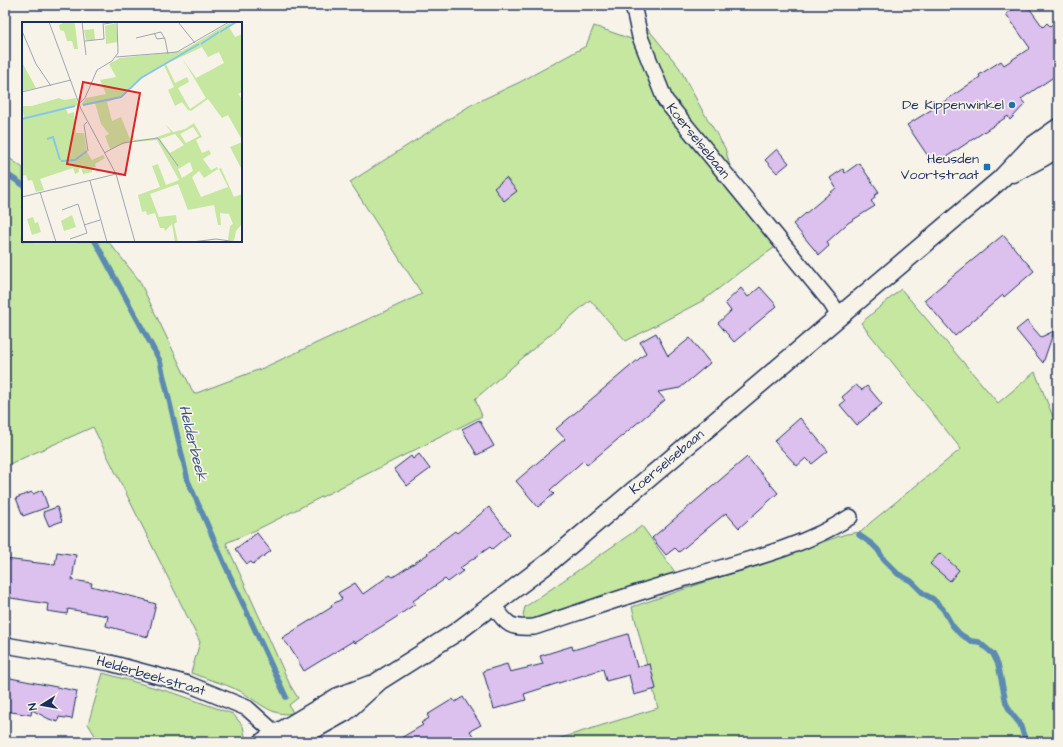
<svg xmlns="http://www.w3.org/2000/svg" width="1063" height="747" font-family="'Architects Daughter',sans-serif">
<rect width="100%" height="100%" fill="#f7f3e8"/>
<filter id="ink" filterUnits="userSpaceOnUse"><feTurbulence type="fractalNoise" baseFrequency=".025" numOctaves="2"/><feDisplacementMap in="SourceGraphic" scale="8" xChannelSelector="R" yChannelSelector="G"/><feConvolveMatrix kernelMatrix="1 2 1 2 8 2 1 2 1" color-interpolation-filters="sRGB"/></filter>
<g filter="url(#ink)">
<path fill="#c5e7a0" stroke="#708b7f" d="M643 23 679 67 701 108 725 148 733 177 777 246 741 271 704 300 626 341 590 300 475 399 482 416 258 529 226 543 290 685 298 698 289 705 293 713C271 718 256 699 238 690 223 683 206 679 191 673L200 642 93 427 5 466V155L23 168V241H108L139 280 194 394 263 368 422 294 350 182 471 105 520 82 586 46 594 26 648 45Z
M901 289 998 403 1035 372 1058 429V742H548L658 708 632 607 846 534 861 532 870 523 961 449 861 323Z
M642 526 677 575 535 620H525L523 615 525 607Z
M103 673 177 694 233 714 243 726 245 736 244 742H99L88 724Z"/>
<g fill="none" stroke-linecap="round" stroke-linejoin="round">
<path stroke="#5c8ab1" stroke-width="5.5" d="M5 173 23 185
M95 241 160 361 188 481 226 567 286 697
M859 535 872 544 878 550 884 560 898 574 911 581 924 594 933 599 943 609 952 625 960 634 971 641 979 642 993 654 998 664 1006 703 1011 713 1020 724 1026 742"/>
</g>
<path fill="#dcc0ee" stroke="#1b2f5e" d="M1019 5H1027L1043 27 1047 23 1050 26 1058 20V74L1021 99 1025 104 1010 120 1008 116 940 161 938 158 932 162 907 125 942 103 980 77 979 75 1001 61 1004 65 1030 48 1006 14Z
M777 149 789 163 777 173 765 160Z
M859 163 879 192 874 196 875 198 871 201 875 206 848 223 827 242 829 246 819 255 793 224 836 188 830 178 843 169 845 173Z
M506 178 517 191 504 201 494 188Z
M1003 235 1034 271 1004 297 1003 295 955 336 924 300Z
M760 287 777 306 734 342 718 323 731 311 725 303 741 288 748 297Z
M1027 321 1041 337 1054 331 1043 363 1016 330Z
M656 333 668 356 690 338 710 363 680 388 658 392 665 400 587 465 583 461 550 490 554 494 538 507 516 481 565 439 556 429 646 353 640 342Z
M856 385 862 390 867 386 882 404 857 425 840 405 845 401 842 397Z
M800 418 828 451 812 464 806 458 797 466 774 441Z
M479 420 494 446 477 455 462 429Z
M419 454 430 469 407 486 394 469 411 456 413 459Z
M747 457 778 493 739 528 726 513 679 552 675 548 666 555 652 538Z
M42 490 48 507 23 516 16 498 32 492 33 494Z
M57 507 62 521 49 526 43 512Z
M489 507 510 534 492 549 490 547 460 568 463 571 448 582 445 579 413 601 415 604 395 618 355 643 353 641 304 671 289 646 282 638 332 607 331 605 342 599 338 593 355 583 363 594 390 575 393 577 428 554 427 553 440 544 439 543 455 531 457 533Z
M257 533 271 551 253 564 251 562 247 564 235 549Z
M57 552 76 555 72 580 92 583 91 586 146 600V601L156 604 148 637 106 626 108 616 68 609 67 614 47 611 48 604 5 597V559L55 565Z
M940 553 959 570 950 581 930 564Z
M628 634 637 667 650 664 656 689 634 695 629 675 606 681 603 669 524 694 526 700 494 709 483 671 507 664 510 672 543 664 540 656 572 646 573 650Z
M5 677 77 691 72 719 59 717 58 722 49 719 32 710 31 715 5 711Z
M463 697 481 725 470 731 477 742H394L423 725 421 723 429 718 427 715 453 699 455 702Z"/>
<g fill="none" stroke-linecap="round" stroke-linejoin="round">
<defs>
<path id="minor" d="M633 5 640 37 665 100 831 303 839 316
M493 605C507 624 509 629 534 627 581 612 628 595 676 581 734 563 799 550 850 517
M5 645 110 663 188 684 247 708 276 734 280 742"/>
<path id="tertiary" d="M1013 173 1043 157 1058 148
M263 742 338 697 370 685
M291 742 345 712 379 681 458 631 551 561 1001 179 1031 147 1058 128"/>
</defs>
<use href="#minor" stroke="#1b2f5e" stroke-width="18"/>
<use href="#tertiary" stroke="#1b2f5e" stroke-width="21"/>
<use href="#minor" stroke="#f7f3e8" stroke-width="15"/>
<use href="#tertiary" stroke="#f7f3e8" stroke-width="18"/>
</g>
</g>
<g fill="#1f6fb2" stroke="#f7f3e8" stroke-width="1.5">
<circle cx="1012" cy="105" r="4"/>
<rect x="983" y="163" width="8" height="8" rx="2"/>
</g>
<g text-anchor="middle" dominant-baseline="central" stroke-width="3.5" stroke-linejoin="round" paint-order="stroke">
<g font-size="14" fill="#1b2f5e" stroke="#f7f3e8" text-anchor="end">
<text x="1004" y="105">De Kippenwinkel</text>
<text x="979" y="159">Heusden<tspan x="979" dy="16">Voortstraat</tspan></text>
</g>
<g font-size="14" fill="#1b2f5e" stroke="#f7f3e8">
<text transform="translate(698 141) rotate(51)">Koerselsebaan</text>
<text transform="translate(667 462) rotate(-40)">Koerselsebaan</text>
<text transform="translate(151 676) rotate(16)">Helderbeekstraat</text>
</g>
<g font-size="15" font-style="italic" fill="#365580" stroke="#f7f3e8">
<text transform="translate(193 443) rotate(76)">Helderbeek</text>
</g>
</g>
<g transform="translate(22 22)">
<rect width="220" height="220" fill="#f7f3e8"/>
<path d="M43 0H52L53 3 56 27H52L50 19H45L42 9 38 8 37 3ZM209 0H217L207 5 213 15 220 12V70L216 72 220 77V118L206 93 200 96 186 77 169 89 166 88 160 80 153 84 146 68 152 65 142 43 115 59 100 75 85 80 90 99 99 95 108 117 107 120 88 127 83 114 87 112 79 102 73 81 59 83 64 76 84 72 78 58 94 55 87 42 98 36 160 29ZM180 25 186 35 197 30 202 41 174 56 160 36 184 76 168 87 156 66 167 60 165 55 153 61 144 42ZM94 1 96 20 84 22 83 4ZM72 7 73 18H64L62 8ZM0 35 1 42 14 66 0 69ZM37 76 42 78 54 76 56 83 2 96 0 84H10ZM44 87 46 92 52 90 54 111H62L65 130 70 138 81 133 83 136 73 142 74 145 70 146V150L61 152 59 146 57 147V150L53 152 51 146 18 157 22 168 14 170 10 158 6 159 4 153 0 154V97ZM172 101 180 115 174 118 180 131 187 128 189 132 181 137 189 148 195 145 196 147 182 156 177 149 170 155 179 175 206 165 197 147 199 146 212 175 220 172V202L214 209 212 219 206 218 208 204 211 202 207 192 198 191 199 203H196L192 183 166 188 156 162 128 172 137 195 154 193 155 200 152 202 156 220H153L150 202 143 209 142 206H138L133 191 125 193 124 189 120 190 116 173 138 165 130 144 136 142 144 163 157 158 135 118 112 120V118L132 116 149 110 143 102 151 110 163 107ZM171 105 177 114 164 121 158 112ZM153 112 162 123 148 131 138 117ZM168 140 171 149 160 156 156 147ZM220 120V148L208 125ZM50 193 54 205 42 209 39 199ZM11 195 13 201 16 200 19 210 10 213 5 197Z" fill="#c5e7a0" fill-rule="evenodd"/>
<path fill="none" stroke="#87c7e8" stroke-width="2" d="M198 10 214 0M179 22 197 10M61 83 99 75 119 56 177 22M0 97 53 84M25 117 31 115 38 138M39 139 53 138 65 129"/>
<path fill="none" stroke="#9fa5b1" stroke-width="1" d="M27 0 59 87 94 152 113 220M60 0 64 33M156 0 173 21M82 2 95 0M0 9 14 42 29 64M132 11 135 17 143 16M114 16 139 10 143 17 146 32M63 19 82 17 81 0M94 35 155 30 207 0M0 70 49 58M57 82 63 76 75 48 90 39 96 31 95 0M65 100 62 103 66 129M82 131 101 121 136 116 156 144M68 159 85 220M18 170 34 220M0 175 94 152M40 188 56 182 65 211 48 217M62 203 78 198M170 220 194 217 215 220"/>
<path fill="#d62828" fill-opacity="0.15" stroke="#d62828" stroke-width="2" d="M61 60 118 71 103 153 45 142Z"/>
<rect width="220" height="220" fill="none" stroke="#1b2f5e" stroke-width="2"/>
</g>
<rect width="1063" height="747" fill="none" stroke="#f7f3e8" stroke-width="20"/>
<rect x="10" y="10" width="1043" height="727" fill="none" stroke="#1b2f5e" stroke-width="1.5" filter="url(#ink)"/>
<g transform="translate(42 705) rotate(259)" stroke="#f7f3e8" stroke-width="3" paint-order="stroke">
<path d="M0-3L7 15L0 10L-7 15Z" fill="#1b2f5e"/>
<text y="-6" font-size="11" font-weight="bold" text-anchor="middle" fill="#1b2f5e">N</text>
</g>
</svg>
